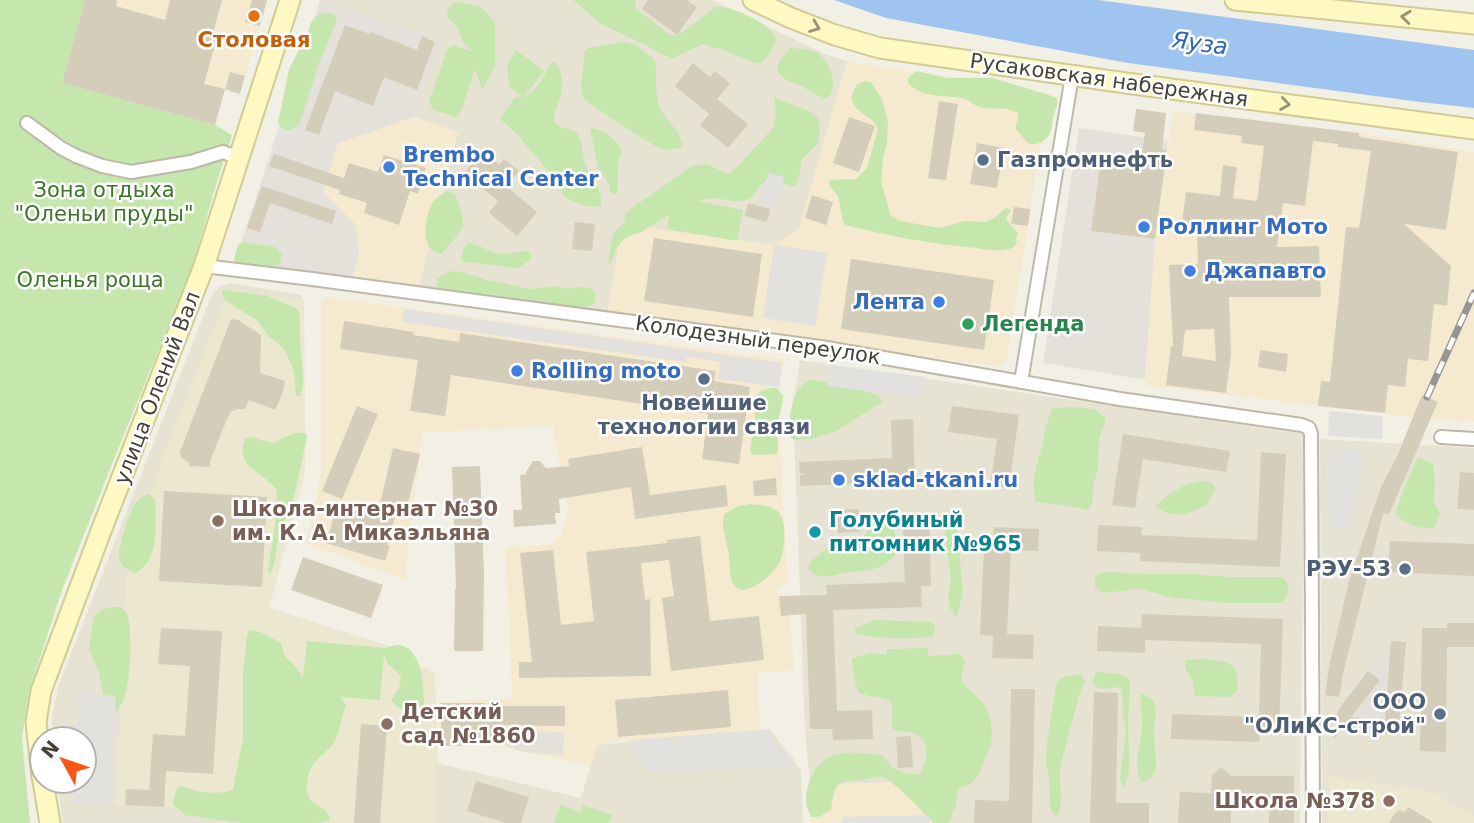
<svg xmlns="http://www.w3.org/2000/svg" width="1474" height="823" font-family="'DejaVu Sans',sans-serif">
<rect width="100%" height="100%" fill="#f2f0e5"/>
<path fill="#e6e3d3" d="M320 0H712L825 54 847 61 800 228 774 245 622 225 608 311 418 289 458 133 414 117 441 40 320 1Z
M231 283 301 295 304 301 305 472 269 608 386 645 435 674 437 763 581 798 597 745 770 729 801 770 803 823H63L57 781H84V739H52V718L58 687 211 296 220 286Z
M800 360 1304 434 1300 823H947L810 784 805 730 793 405Z
M1320 439 1474 448V823H1322Z"/>
<path fill="#f5eacf" d="M85 0H267L240 94 225 90 215 125 62 83Z
M847 61 1049 93 1007 359 1000 367 608 311 622 224 774 245 799 228Z
M1173 111 1359 133 1474 152V422L1430 418 1438 402 1423 395 1413 417 1145 385 1155 239Z
M414 117 458 132 418 289 352 279 359 253 323 192 338 142Z
M326 297 784 360 779 391 781 465 788 585 778 587 779 597H789L794 670 757 673 761 730 612 742 598 745 590 766 493 745 437 746 436 702 512 699 506 547 554 544 561 534 568 512 553 425 422 433 405 580 306 543 321 474V302Z
M946 781 947 823H810V784Z"/>
<path fill="#e4e1da" d="M320 1 442 40 414 117 338 143 323 192 355 224 359 253 352 279 235 261Z
M1079 128 1168 141 1155 239 1145 380 1043 363Z
M1391 641 1406 642 1398 735 1335 730 1337 712Z
M505 730 564 732 563 755 523 752 505 746Z"/>
<path fill="#ece7cf" d="M229 289 304 301 305 472 269 608 386 645 435 674 436 823H330L329 814 115 805 127 569 163 457Z
M1329 776 1432 792 1474 816V823H1329Z"/>
<path fill="#c5e7ad" d="M0 0H85L62 83 215 125 232 135 216 185 192 268 110 469 61 593 29 692 22 738 30 823H0Z
M573 0H635L636 9 672 36 683 32 716 7C731 5 771 24 776 38 774 49 767 61 756 64L716 47 717 49 703 44 673 58 663 55 645 45 601 24Z
M458 2 480 6 495 22V67L482 90 475 69 461 112 456 117 433 110 429 101 447 50 453 45 474 52 463 43 458 28 448 18 447 10 451 5Z
M323 13 333 14 337 17 336 22 319 63 301 120C295 131 285 134 278 123L289 69 308 33 311 22 318 15Z
M622 42 636 45 655 60C658 77 653 89 660 107 666 122 681 130 683 147 677 149 668 150 662 149 656 148 587 103 584 99 577 87 586 66 584 51L588 48Z
M790 48C798 49 807 49 814 51 830 58 837 82 830 96L825 98 816 95 800 85 786 80 779 73 777 69 778 64Z
M516 50 544 71 524 97C544 86 541 75 554 61 559 65 560 69 561 75 567 94 550 114 555 122 560 131 572 126 578 135 583 142 582 157 586 166 591 181 603 189 601 206 590 209 575 203 564 197L558 184 549 172 514 131 503 122 501 117 515 97H523L509 86 507 65Z
M917 71 947 78H993L1052 96 1057 98C1058 106 1056 107 1054 115 1052 119 1053 122 1052 126 1050 139 1039 147 1028 143L1015 128 1018 118V113C1002 105 994 111 980 107 974 106 971 101 965 99 945 94 922 99 908 83V78Z
M866 81 871 82 882 99 888 123 887 143 883 157 881 182 891 216 900 221 940 228 965 221 985 222 994 218 1006 208 1011 210 1006 219 1018 234 1016 238 1017 242C1014 247 1015 247 1009 249 998 252 987 249 976 248 931 244 889 236 845 225L843 221 838 196 829 185 830 180 856 179 867 168 878 129C871 113 855 115 851 98L856 85Z
M774 97 811 112 818 118 820 128 818 143 801 160 800 172 796 186C787 186 778 180 768 181 759 182 757 194 748 199 736 204 725 199 714 198 708 198 702 201 696 201L743 210 737 241 667 229 669 215 640 233C626 234 615 246 612 261L608 263C610 254 610 242 614 233 619 224 626 225 625 213L629 210 692 166 707 164 726 173H730L734 170 773 128 776 113Z
M590 128C604 129 617 139 622 152 614 166 621 181 616 194H611L609 184 598 168Z
M447 191 455 194C468 230 466 226 441 254 420 251 424 221 431 206 434 199 440 195 447 191Z
M243 242 275 247 282 254 280 264 275 266 237 264 234 259 238 245Z
M468 243C481 245 491 253 503 254 511 255 519 251 527 251L531 254V259L519 268 465 262 461 260 463 250Z
M454 271 465 273 486 280 531 289 554 286 568 289 575 287 590 288 595 293V301L591 306 562 308 529 299 443 292 437 288V279L446 273Z
M222 290H227L268 296 296 308 299 312C300 329 300 346 302 363 303 375 305 383 300 396H296L294 372 286 352 277 342 269 337 257 320 224 300Z
M809 380 847 384 876 395 880 397 882 402 835 432 811 439 797 440 792 439 789 434C790 415 790 390 809 380Z
M771 388H776L783 395C783 408 777 418 777 431 777 439 779 446 777 454L753 455 750 451 755 417 756 396 761 391Z
M1071 407 1094 409 1106 418 1099 439 1098 469 1094 483 1092 505 1087 510C1070 505 1053 505 1035 502L1033 480 1044 438 1045 429 1052 408Z
M294 433H306L307 438C302 458 299 477 294 497 292 509 284 521 280 533 275 547 277 561 270 575L268 570 275 525 277 490C262 471 235 468 245 439L250 437 273 443Z
M1418 457 1433 464 1435 481 1434 503 1440 513 1435 527C1419 530 1408 525 1395 515L1404 488Z
M1205 481 1214 484 1215 489 1206 506C1190 513 1172 520 1156 507 1165 493 1188 482 1205 481Z
M149 494 155 500C156 523 160 561 135 573 128 570 120 566 119 558 118 548 129 512 135 504 139 498 143 496 149 494Z
M750 504C758 505 769 505 776 510 788 517 785 550 780 561 775 573 750 596 737 588 729 583 730 565 729 557 728 542 720 529 724 514L739 506Z
M948 517 953 518 957 528 958 538 963 593 958 612 956 617 950 608 948 598 951 577 945 536Z
M882 518C894 521 898 540 898 552 883 572 866 570 844 573 835 575 825 578 816 575 791 567 835 544 842 540L855 544 860 543 873 521Z
M1109 572 1143 574H1191L1231 577H1283C1290 584 1290 597 1281 603H1225L1199 600 1174 598 1139 589 1103 593 1095 587V577L1099 574Z
M110 607C115 607 122 606 125 611 134 621 130 678 126 692 124 700 119 711 112 715L106 708 99 673 89 649 93 618 101 610Z
M873 620 931 622 935 626V632L932 636C905 641 882 638 855 634V629Z
M253 630 263 633 281 643 285 657 293 664 303 677 307 641 385 648C390 647 395 644 401 645 424 651 424 692 424 710L421 714C410 714 397 709 391 700L399 688 401 678 399 674 388 664 384 655 380 700 341 697 346 706C341 716 341 728 336 738 331 750 321 754 314 763 308 770 305 786 308 795 311 806 325 805 330 818L327 821 317 823H252L231 822 185 815 174 805 173 800 178 787C186 786 189 789 196 791 207 793 223 794 233 790L243 738V673L247 636 249 631Z
M928 648V656L958 654 962 656 965 660C965 666 960 676 962 682 964 687 980 697 985 705 991 716 994 735 990 748 988 753 985 757 983 763 979 776 975 785 959 788L955 807 949 823H934C924 814 892 778 881 777 874 776 867 780 860 780 832 781 835 788 831 810L819 817H812C805 809 805 796 808 786 814 759 836 750 862 753 868 754 878 753 883 756 887 759 887 761 890 765 897 772 911 775 920 774 927 762 932 741 915 734 908 731 900 732 893 730 890 721 893 715 892 707 891 694 869 699 858 692L854 678 852 658 872 653 886 655 887 649Z
M1201 659C1227 661 1241 661 1237 692L1230 697 1195 696C1193 691 1194 686 1192 680 1188 672 1183 669 1186 660Z
M1096 671C1108 674 1126 671 1130 682 1130 697 1128 712 1128 726 1128 746 1133 769 1124 787L1121 783 1120 778 1126 730 1123 715 1122 690 1118 687 1103 689 1094 686 1093 681Z
M1082 674 1085 683 1080 692 1060 768 1061 803 1059 813 1056 816 1050 808 1049 778 1046 763 1047 742 1056 686C1059 674 1072 676 1082 674Z
M1140 692 1153 700 1156 710 1154 729 1156 769 1151 778 1142 782C1131 767 1142 744 1142 727 1142 715 1141 704 1140 692Z
M560 805 580 812 583 805 612 815 609 823H554Z"/>
<path fill="#e3e1dd" d="M768 173 784 177 776 209 760 205Z
M774 245 827 253 815 326 763 318Z
M404 309 782 363 779 387 718 379 720 362 687 357 685 362 402 322Z
M829 365 926 377 923 398 827 386Z
M1329 411 1383 416 1382 439 1328 436Z
M1330 448 1365 451 1350 529 1329 526Z
M78 693 116 696 110 805 72 803 73 781H84V739H76Z
M770 729 772 741 794 759 795 766 651 772 629 750 631 740Z
M929 815 930 823H842V817Z"/>
<path fill="#a0c4f0" d="M834 0H1098L1474 50V108L1420 102 1128 63 886 18Z"/>
<path fill="#d4cdba" fill-rule="evenodd" d="M85 0H117L116 6 165 20 170 0H222L213 33 218 34 204 84 225 89 215 125 62 83Z
M252 0H267L260 26 245 22Z
M648 0H687L697 7 677 35 642 9Z
M345 25 370 34 371 32 417 50 422 36 435 42 417 90 384 77 373 106 335 91 319 135 305 130Z
M693 63 710 77 715 71 730 83 717 99 748 124 728 148 700 125 709 114 675 86Z
M230 72 245 76 240 94 225 89Z
M939 101 958 104 946 180 928 178Z
M1136 109 1166 113 1162 149 1167 150 1155 239 1091 231 1102 153 1141 158 1145 133 1133 131Z
M1196 113 1359 133V137L1458 152 1446 230 1404 224 1451 266 1447 306 1434 304 1428 361 1408 359 1405 387 1388 385 1385 413 1318 406 1321 381 1330 382 1346 227 1359 228 1371 151 1338 147V144L1313 141 1305 206 1283 203 1277 247 1319 246 1321 297H1229L1231 354 1226 393 1166 385 1171 346H1173L1169 265 1198 264 1197 233 1181 231 1186 192 1220 196 1223 165 1237 167 1233 198 1257 201 1264 146 1241 143 1242 136 1194 130ZM1214 329 1216 361 1182 356 1185 330Z
M849 117 875 126 859 172 833 163Z
M977 143 1004 148 997 188 970 184Z
M483 151 499 165 504 159 519 171 506 186 537 212 517 236 489 213 498 201 464 173Z
M274 154 344 178 349 163 378 172 384 155 426 168 418 194 410 191 399 225 364 213 367 203 339 194 340 190 269 166Z
M262 186 336 211 332 224 270 203 260 232 247 228Z
M812 195 833 202 826 225 805 218Z
M748 203 770 209 767 222 745 216Z
M1014 207 1030 209 1028 226 1011 224Z
M575 222 595 224 592 251 572 249Z
M654 238 762 254 753 317 644 301Z
M851 259 994 280 984 350 841 329Z
M231 319 238 320 261 335 260 373 285 381 282 395 275 410 249 400 245 409H237L230 412 210 461V467L189 466V463L181 457 180 452Z
M344 321 414 332 413 335 459 342 460 333 716 371 714 381 750 387 739 464 702 459 708 414 451 375 445 416 410 411 418 360 340 349Z
M1260 350 1288 354 1286 372 1258 367Z
M1422 395 1438 402 1389 514H1383L1344 669 1339 697 1325 695 1329 667 1349 581 1381 487 1398 454Z
M357 406 378 414 342 499 322 491Z
M952 406 1019 415 1009 488 990 486 997 439 948 432Z
M913 419 915 481 800 486V475L805 474 800 473 799 462 892 458 891 420Z
M1123 434 1230 451 1226 472 1143 459 1135 508 1112 505Z
M642 447 650 495 726 485 728 506 635 519 631 487 559 499 560 513H555L556 524 514 527 513 510H522L520 475 526 474V472L533 461H540L546 468 569 466 568 459Z
M393 448 420 454 405 515 396 513 387 545 390 546 385 561 326 543 337 505 377 517Z
M1261 452 1286 454 1280 567 1140 561V553L1097 551 1098 525 1142 527 1141 535 1257 540Z
M480 466 484 574 483 651H454L455 589H456L452 467Z
M1460 472 1474 473V510L1457 509Z
M776 478 777 495 754 496 753 481Z
M164 491 267 497 262 587 159 581Z
M859 509 860 532 838 533 837 510Z
M902 514H929L931 586H921L922 607 833 610 837 711 872 710 873 739 833 740 832 729H810L806 614 781 616 779 596 827 595 826 585 905 582Z
M994 527 1039 529 1038 551 1011 550 1007 634 1034 635 1033 659 992 658 993 636 980 635 984 545H993Z
M700 536 710 621 759 616 764 660 671 671 662 598 674 596 669 560 641 563 645 600 650 599 651 676 519 678V662H532L520 553 553 550 561 625 594 621 586 552 667 543V540Z
M1390 541 1474 544V576L1388 572Z
M303 557 383 585 371 618 291 590Z
M1142 614 1283 619 1279 733H1260L1259 742 1171 739 1172 714 1259 717 1261 644 1145 640V653L1097 651 1098 626 1141 628Z
M1447 623H1474V647H1447L1446 752 1420 751 1422 628H1447Z
M161 628 222 631 213 774 166 771 164 807 125 805 126 789 149 790 153 734 185 736 190 666 158 664Z
M1391 641 1406 642 1398 735 1341 730 1334 739 1338 710 1368 671 1380 680 1351 717 1385 720Z
M1011 689H1035L1032 823H974L975 800 1009 801Z
M728 690 731 727 618 737 615 700Z
M1094 692 1118 693 1116 803H1149V823H1090Z
M441 703H485V706H565V726L493 725V745L441 746Z
M361 724 387 726 380 823H354Z
M911 736 913 767 898 768 896 737Z
M1221 767 1231 776H1294V823H1269V809H1231V823H1178L1180 792 1211 793 1212 775Z
M476 781 529 797 521 823H506L467 811Z
M1408 807 1431 821 1433 823H1389L1395 813 1399 810 1405 812Z"/>
<g fill="none" stroke-linecap="round" stroke-linejoin="round">
<defs>
<path id="street" d="M27 123 61 148 76 156 102 166 131 172 191 162 223 152 239 158
M204 266 312 279 821 347 1120 399 1302 425 1309 428 1311 434 1313 823
M1021 382 1072 76
M1441 437 1474 439"/>
<path id="secondary" d="M753 0 791 18 835 35 880 48 1126 83 1474 129
M1235 0 1474 24
M42 777 36 722 41 691 101 531 204 266 290 0
M43 781 50 823"/>
</defs>
<use href="#street" stroke="#beb9a7" stroke-width="16"/>
<use href="#secondary" stroke="#d3cb95" stroke-width="23"/>
<use href="#street" stroke="#fff" stroke-width="12"/>
<use href="#secondary" stroke="#fef8c3" stroke-width="19"/>
<defs>
<path id="rail" d="M1427 397 1474 293"/>
</defs>
<use href="#rail" stroke="#959595" stroke-width="7"/>
<use href="#rail" stroke="#fff" stroke-width="4.5" stroke-dasharray="13" stroke-linecap="butt"/>
</g>
<defs><path id="oneway-chevron" d="M-2-3.5L2.5 0L-2 3.5" fill="none" stroke-width="1.6" stroke-linecap="round" stroke-linejoin="round" transform="scale(1.75)"/></defs>
<g stroke="#989375">
<use href="#oneway-chevron" transform="translate(1406 17) rotate(-174)"/>
<use href="#oneway-chevron" transform="translate(815 27) rotate(21)"/>
<use href="#oneway-chevron" transform="translate(1285 104) rotate(8)"/>
</g>
<circle fill="#e8710a" stroke="#fff" stroke-width="2.5" cx="254" cy="16" r="7"/>
<g fill="#5c6f8a" stroke="#fff" stroke-width="2.5">
<circle cx="983" cy="160" r="7"/>
<circle cx="704" cy="379" r="7"/>
<circle cx="1405" cy="569" r="7"/>
<circle cx="1440" cy="714" r="7"/>
</g>
<g fill="#3f7fe0" stroke="#fff" stroke-width="2.5">
<circle cx="389" cy="167" r="7"/>
<circle cx="1144" cy="227" r="7"/>
<circle cx="1190" cy="271" r="7"/>
<circle cx="939" cy="302" r="7"/>
<circle cx="517" cy="371" r="7"/>
<circle cx="839" cy="480" r="7"/>
</g>
<circle fill="#2e9e5b" stroke="#fff" stroke-width="2.5" cx="968" cy="324" r="7"/>
<g fill="#8d6e63" stroke="#fff" stroke-width="2.5">
<circle cx="218" cy="521" r="7"/>
<circle cx="387" cy="724" r="7"/>
<circle cx="1389" cy="801" r="7"/>
</g>
<circle fill="#0f9aa8" stroke="#fff" stroke-width="2.5" cx="815" cy="532" r="7"/>
<g text-anchor="middle" dominant-baseline="central" stroke-width="5" stroke-linejoin="round" paint-order="stroke">
<g font-size="21" font-weight="bold" fill="#c56008" stroke="#fff">
<text x="254" y="40">Столовая</text>
</g>
<g font-size="21" fill="#454135" stroke="#fff">
<text transform="translate(1109 80) rotate(8)">Русаковская набережная</text>
<text transform="translate(758 340) rotate(8)">Колодезный переулок</text>
<text transform="translate(157 388) rotate(-69)">улица Олений Вал</text>
</g>
<g font-size="21" font-weight="bold" fill="#366cbe" stroke="#fff" text-anchor="start">
<text x="403" y="155">Brembo<tspan x="403" dy="24">Technical Center</tspan></text>
<text x="1158" y="227">Роллинг Мото</text>
<text x="1204" y="271">Джапавто</text>
<text x="925" y="302" text-anchor="end">Лента</text>
<text x="531" y="371">Rolling moto</text>
<text x="853" y="480">sklad-tkani.ru</text>
</g>
<g font-size="21" font-weight="bold" fill="#4e5e75" stroke="#fff" text-anchor="end">
<text x="997" y="160" text-anchor="start">Газпромнефть</text>
<text x="704" y="403" text-anchor="middle">Новейшие<tspan x="704" dy="24">технологии связи</tspan></text>
<text x="1391" y="569">РЭУ-53</text>
<text x="1426" y="702">ООО<tspan x="1426" dy="24">"ОЛиКС-строй"</tspan></text>
</g>
<g font-size="21" fill="#3b7628" stroke="#fff">
<text x="104" y="190">Зона отдыха<tspan x="104" dy="24">"Оленьи пруды"</tspan></text>
<text x="90" y="280">Оленья роща</text>
</g>
<g font-size="21" font-weight="bold" fill="#27864d" stroke="#fff" text-anchor="start">
<text x="982" y="324">Легенда</text>
</g>
<g font-size="21" font-weight="bold" fill="#785e54" stroke="#fff" text-anchor="start">
<text x="232" y="509">Школа-интернат №30<tspan x="232" dy="24">им. К. А. Микаэльяна</tspan></text>
<text x="401" y="712">Детский<tspan x="401" dy="24">сад №1860</tspan></text>
<text x="1375" y="801" text-anchor="end">Школа №378</text>
</g>
<g font-size="21" font-weight="bold" fill="#0d838f" stroke="#fff" text-anchor="start">
<text x="829" y="520">Голубиный<tspan x="829" dy="24">питомник №965</tspan></text>
</g>
<g font-size="23" font-style="italic" fill="#2e67b0" stroke="#fff">
<text transform="translate(1200 43) rotate(8)">Яуза</text>
</g>
</g>
<g transform="translate(63 760) rotate(310)"><circle r="33" fill="#ffffff" stroke="#b5b3ae" stroke-width="2"/>
<path d="M0-5L12 26L0 18L-12 26Z" fill="#f95715"/>
<text y="-10" font-size="19" font-weight="bold" text-anchor="middle" fill="#454135">N</text>
</g>
</svg>
